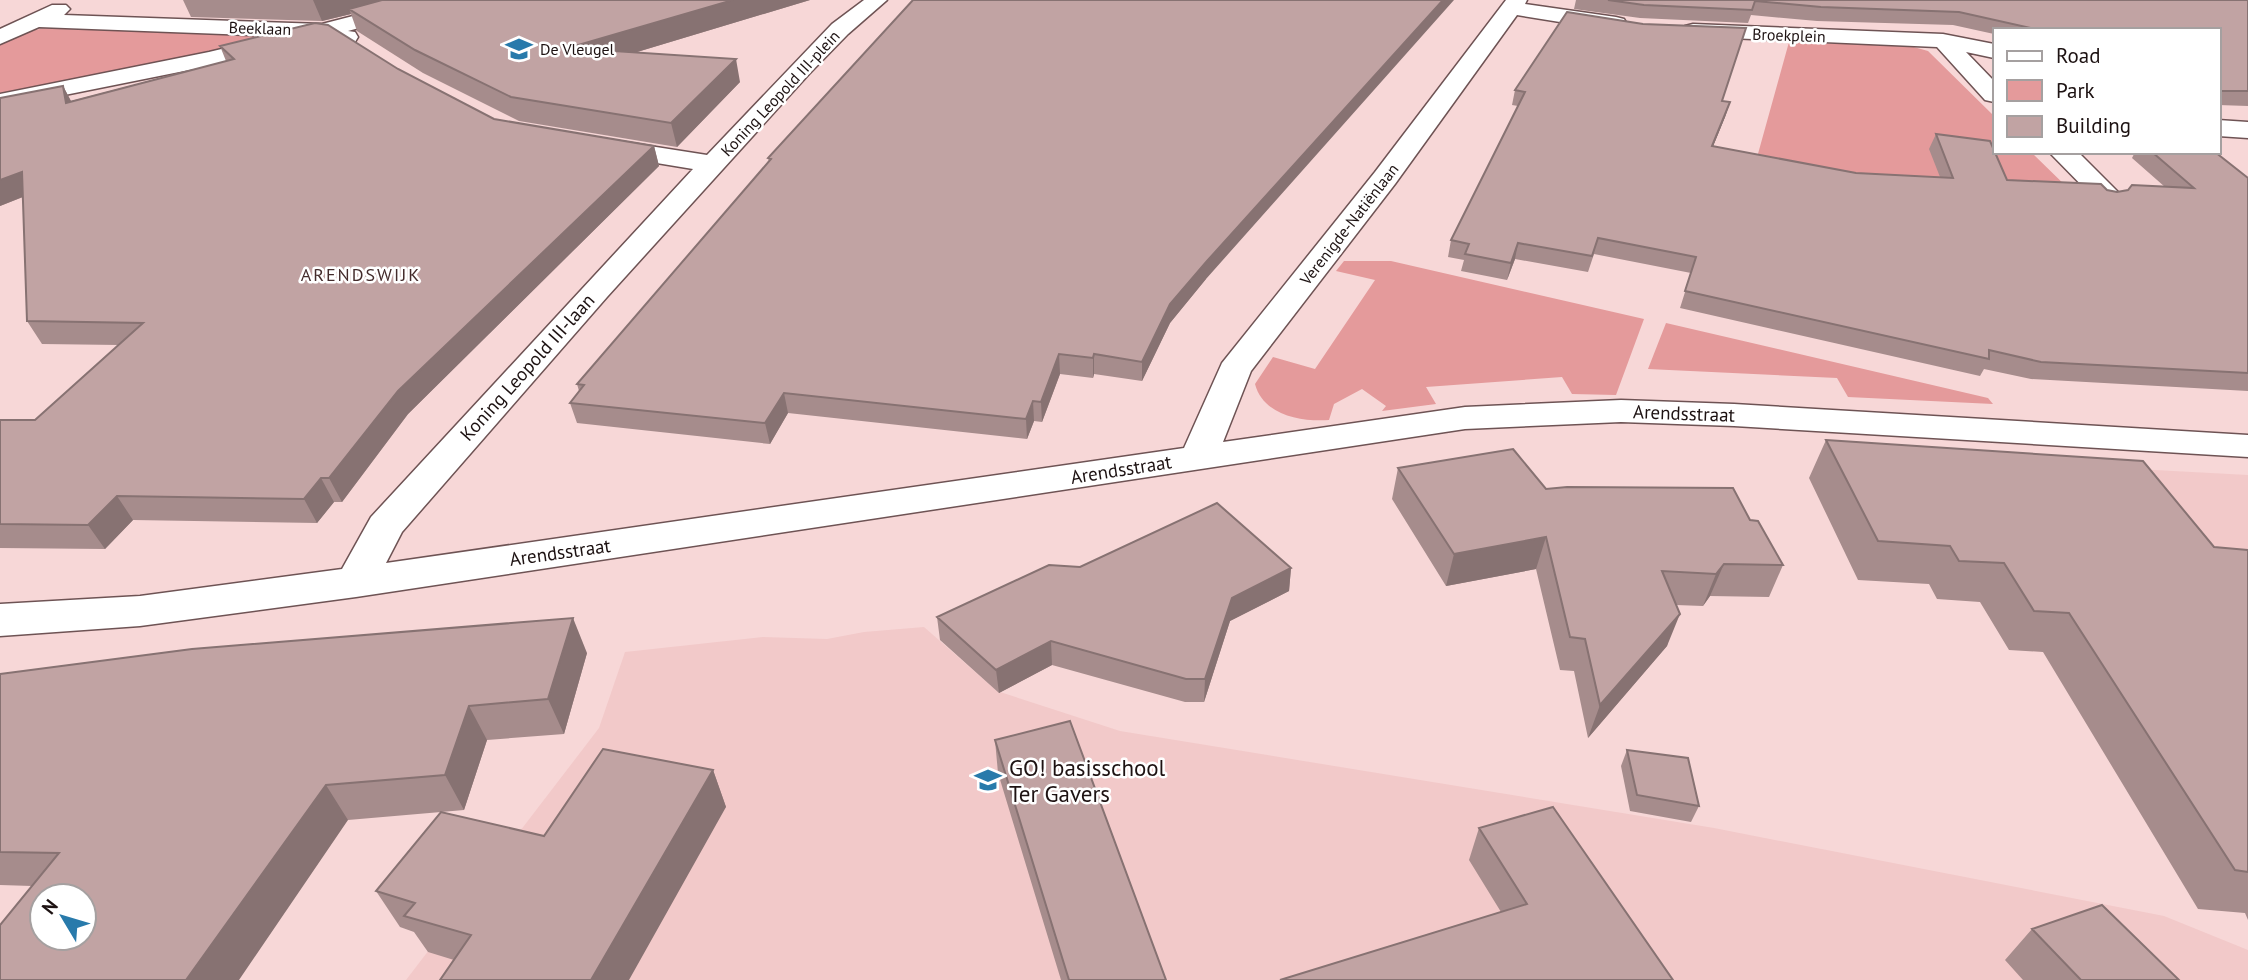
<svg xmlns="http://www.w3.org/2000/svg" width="2248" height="980" font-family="'PT Sans',sans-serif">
<rect width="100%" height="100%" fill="#f7d7d7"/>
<path fill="#f2c9c9" d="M2136 469 2248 475V624Z
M924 627 997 691 1120 731 1714 828 2164 916 2248 950V980H406L599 728 625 652 763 637 827 639 864 632Z"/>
<path fill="#e49a9b" d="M45 28 273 33 271 40 0 98V44L25 32Z
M1789 42 1910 46 1928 51 1994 116V152H2031L2072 192 1839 179 1756 161Z
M1344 261H1391L1644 319 1616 395 1572 394 1562 377 1426 387 1436 404 1382 411 1386 406 1362 389 1334 404 1329 420C1301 422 1263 415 1255 384L1273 357 1315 369 1375 280 1336 271Z
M1666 323 1988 398 1993 404 1848 397 1837 378 1648 369Z"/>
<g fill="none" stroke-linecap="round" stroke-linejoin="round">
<defs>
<path id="minor" d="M415 0H449L446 4 348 31 355 32 358 37 355 42 347 44 322 38 209 66 0 108V94L209 52 276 36 39 27 0 44V29L52 5H66L70 9 64 15 322 24Z
M864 0H887L848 34 809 74 607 297 402 532 386 563 1184 448 1222 363 1375 172 1506 0H1527L1525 4 1616 17 1624 19 1627 24 1624 29 1616 31 1517 15 1395 184 1251 371 1223 442 1465 407 1621 400 1734 404 2248 435V457L1734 426 1621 422 1465 429 356 597 140 626 0 636V604L140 596 342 569 371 517 693 169 596 153 592 147 596 141 605 139 707 155 832 24Z
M1693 24 1943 34 1994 44V58L1966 52 1994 81V102L1985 100 1937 47 1685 36 1682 31 1685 26Z
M2218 120 2248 122V138L2218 136Z
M2049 152H2078L2123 197 2119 203 2109 205 2099 203Z"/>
</defs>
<use href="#minor" stroke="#6e5354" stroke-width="3"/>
<use href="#minor" fill="#fff" fill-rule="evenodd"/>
</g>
<path fill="#a68c8c" d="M183 0H810L637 52 740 82 677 147 519 121 423 73 357 31 351 14 322 21 191 17Z
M1576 0H2248V106L2218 105V30H1994V34L1953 25 1817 21 1751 15 1748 23 1640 18 1574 9Z
M1643 24 1722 101 1730 102 1725 117 1713 146 1856 173 1940 177 1929 149 1936 134 2007 180 2107 190 2117 192 2165 187 2132 158 2135 152H2215L2248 178V391L2031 379 1984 369 1980 376 1680 308 1691 273 1594 254 1588 272 1515 259 1507 280 1461 271 1464 260 1448 257 1451 240 1518 106 1512 105 1515 90Z
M220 46 398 69 494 119 654 146 659 166 408 414 342 502H334L317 523 133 520 105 549 0 548V420H35L119 345 42 344 27 321 23 197 0 206V98L63 86 71 101 226 61Z
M768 158 1206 279 1170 323 1142 381 1094 374 1093 378 1060 374 1042 422 1034 421 1027 439 788 413 770 444 577 423 570 403 579 391 577 384 769 161Z
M1826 440 2214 547 2248 550V920L2245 913 2198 909 2043 652 2009 650 1980 602 1937 599 1929 584 1858 580 1809 478Z
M1398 468 1750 520 1783 565 1769 597 1710 596 1703 606 1676 605 1667 646 1588 738 1574 671 1560 670 1536 569 1446 586 1392 499Z
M1080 567 1291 568 1289 591 1230 621 1204 702H1185L1052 665 999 693 940 640 937 617Z
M587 653 564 734 487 740 464 810 441 812 544 836 713 770 726 807 454 960 428 952 414 932 400 927 376 891 441 812 348 820 32 886 0 885V674Z
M995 740 1166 980H1061L998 773Z
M1627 750 1699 806 1691 822 1630 811 1621 766Z
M1479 828 1673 980 1501 912 1469 860Z
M2032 929 2179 980H2023L2005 960Z"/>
<path fill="#877272" d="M313 0H405L349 9 351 14 322 21Z
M733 0H810L574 71 568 48Z
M1443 0H1454L1206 279 1170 323 1142 381V362L1170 304 1207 261Z
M736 59 740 82 677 147 671 123Z
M63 86 73 105 66 103Z
M1730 102 1725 117 1707 161 1712 146Z
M654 146 659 166 408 414 342 502 329 478 398 391Z
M22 172 35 192 0 206V180Z
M1518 243 1515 259 1507 280 1511 263Z
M1059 354 1060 374 1042 422 1041 402Z
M1094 354V374L1093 378V358Z
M784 393 788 413 770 444 765 423Z
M1033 401 1034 421 1027 439 1026 419Z
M321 478 334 502 317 523 304 499Z
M117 496 133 520 105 549 88 525Z
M1546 537 1536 569 1446 586 1454 554Z
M1724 564 1710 596 1703 606 1716 574Z
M1291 568 1289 591 1230 621 1204 702 1205 679 1232 598Z
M1680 614 1667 646 1588 738 1600 705Z
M573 618 587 653 564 734 548 699Z
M1051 641 1052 665 999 693 996 670Z
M469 706 487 740 464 810 445 775Z
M713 770 726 807 629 980H591Z
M326 785 348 820 239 980H186Z"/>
<path fill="#c1a3a3" stroke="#877272" stroke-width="2" fill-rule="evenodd" d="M382 0H733L568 48 736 59 671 123 511 97 415 50 349 9Z
M913 0H1443L1207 261 1170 304 1142 362 1094 354 1093 358 1059 354 1041 402 1033 401 1026 419 784 393 765 423 570 403 584 385 577 384 771 159 768 158Z
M1608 0H2248V91H2218V30H2040L1959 12 1821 7 1755 1 1752 10 1644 5Z
M1567 12 1643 24 1746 28 1722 101 1730 102 1712 146 1856 173 1953 178 1936 134 1990 141 2007 180 2101 184 2107 190 2117 192 2128 190 2132 185 2194 188 2152 152H2215L2248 178V373L2041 362 1989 350V359L1685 291 1696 257 1598 238 1592 256 1518 243 1511 263 1465 254 1469 244 1451 240 1525 92 1515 90Z
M315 23 328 25 398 69 494 119 654 146 398 391 329 478H321L304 499 117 496 88 525 0 524V420H35L143 323 27 321 22 172 0 180V98L63 86 66 103 234 59 220 46Z
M1826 440 2143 461 2214 547 2248 550V872L2235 870 2069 613 2034 611 2004 563 1959 561 1950 546 1878 541Z
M1513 449 1546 489 1567 487 1733 488 1750 520 1758 521 1783 565 1724 564 1716 574 1662 571 1680 614 1600 705 1585 639 1570 637 1546 537 1454 554 1398 468Z
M1217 503 1291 568 1232 598 1205 679H1186L1051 641 996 670 937 617 1049 565 1080 567Z
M573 618 548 699 469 706 445 775 326 785 186 980H0V925L59 853 0 852V674L192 649ZM42 896H84V938H42Z
M1070 721 1166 980H1069L995 740Z
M603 749 713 770 591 980H440L471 935 404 916 415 903 376 891 441 812 544 836Z
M1627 750 1688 758 1699 806 1637 795Z
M1553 807 1673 980H1280L1527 904 1479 828Z
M2102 905 2179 980H2081L2032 929Z"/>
<defs>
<symbol id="school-bare" viewBox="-9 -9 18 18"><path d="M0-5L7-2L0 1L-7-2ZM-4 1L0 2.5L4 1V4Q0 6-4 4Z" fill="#287aab" stroke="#fff" stroke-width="2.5" paint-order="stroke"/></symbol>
</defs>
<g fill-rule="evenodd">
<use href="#school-bare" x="500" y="30" width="38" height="38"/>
<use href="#school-bare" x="969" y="761" width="38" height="38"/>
</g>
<g text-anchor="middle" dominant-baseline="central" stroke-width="5" stroke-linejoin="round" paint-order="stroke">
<g font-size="16" fill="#1d1212" stroke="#fff">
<text transform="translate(260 28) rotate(2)">Beeklaan</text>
<text transform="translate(1789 35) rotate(2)">Broekplein</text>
<text transform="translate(780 93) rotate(-47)">Koning Leopold III-plein</text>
<text transform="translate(1349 224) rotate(-52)">Verenigde-Natiënlaan</text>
</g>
<g font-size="16" fill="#1d1212" stroke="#fff" text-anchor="start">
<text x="540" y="49">De Vleugel</text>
</g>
<g font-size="18" letter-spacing="2" fill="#432b2b" stroke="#fff">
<text x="361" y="274">ARENDSWIJK</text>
</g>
<g font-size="19" fill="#1d1212" stroke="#fff">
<text transform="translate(527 367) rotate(-48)">Koning Leopold III-laan</text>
<text transform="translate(1684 413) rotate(2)">Arendsstraat</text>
<text transform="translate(1121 469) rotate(-9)">Arendsstraat</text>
<text transform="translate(560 552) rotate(-8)">Arendsstraat</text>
</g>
<g font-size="23" fill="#1d1212" stroke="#fff" text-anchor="start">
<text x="1009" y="767">GO! basisschool<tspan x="1009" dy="26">Ter Gavers</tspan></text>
</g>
</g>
<rect x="1993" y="28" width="228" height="126" fill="#ffffff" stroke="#a5a0a0" stroke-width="2"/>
<rect x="2007" y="51" width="35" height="10" fill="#ffffff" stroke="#a5a0a0" stroke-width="2"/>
<text x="2056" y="63" font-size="21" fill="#1d1212">Road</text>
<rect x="2007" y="80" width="35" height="21" fill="#e49a9b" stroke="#a5a0a0" stroke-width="2"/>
<text x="2056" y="98" font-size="21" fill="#1d1212">Park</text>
<rect x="2007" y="116" width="35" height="21" fill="#c1a3a3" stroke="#a5a0a0" stroke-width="2"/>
<text x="2056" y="133" font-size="21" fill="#1d1212">Building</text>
<g transform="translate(63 917) rotate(308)"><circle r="33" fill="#ffffff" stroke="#a5a0a0" stroke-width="2"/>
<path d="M0-5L12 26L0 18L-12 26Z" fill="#287aab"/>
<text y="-10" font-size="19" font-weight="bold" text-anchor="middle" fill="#1d1212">N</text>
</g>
</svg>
